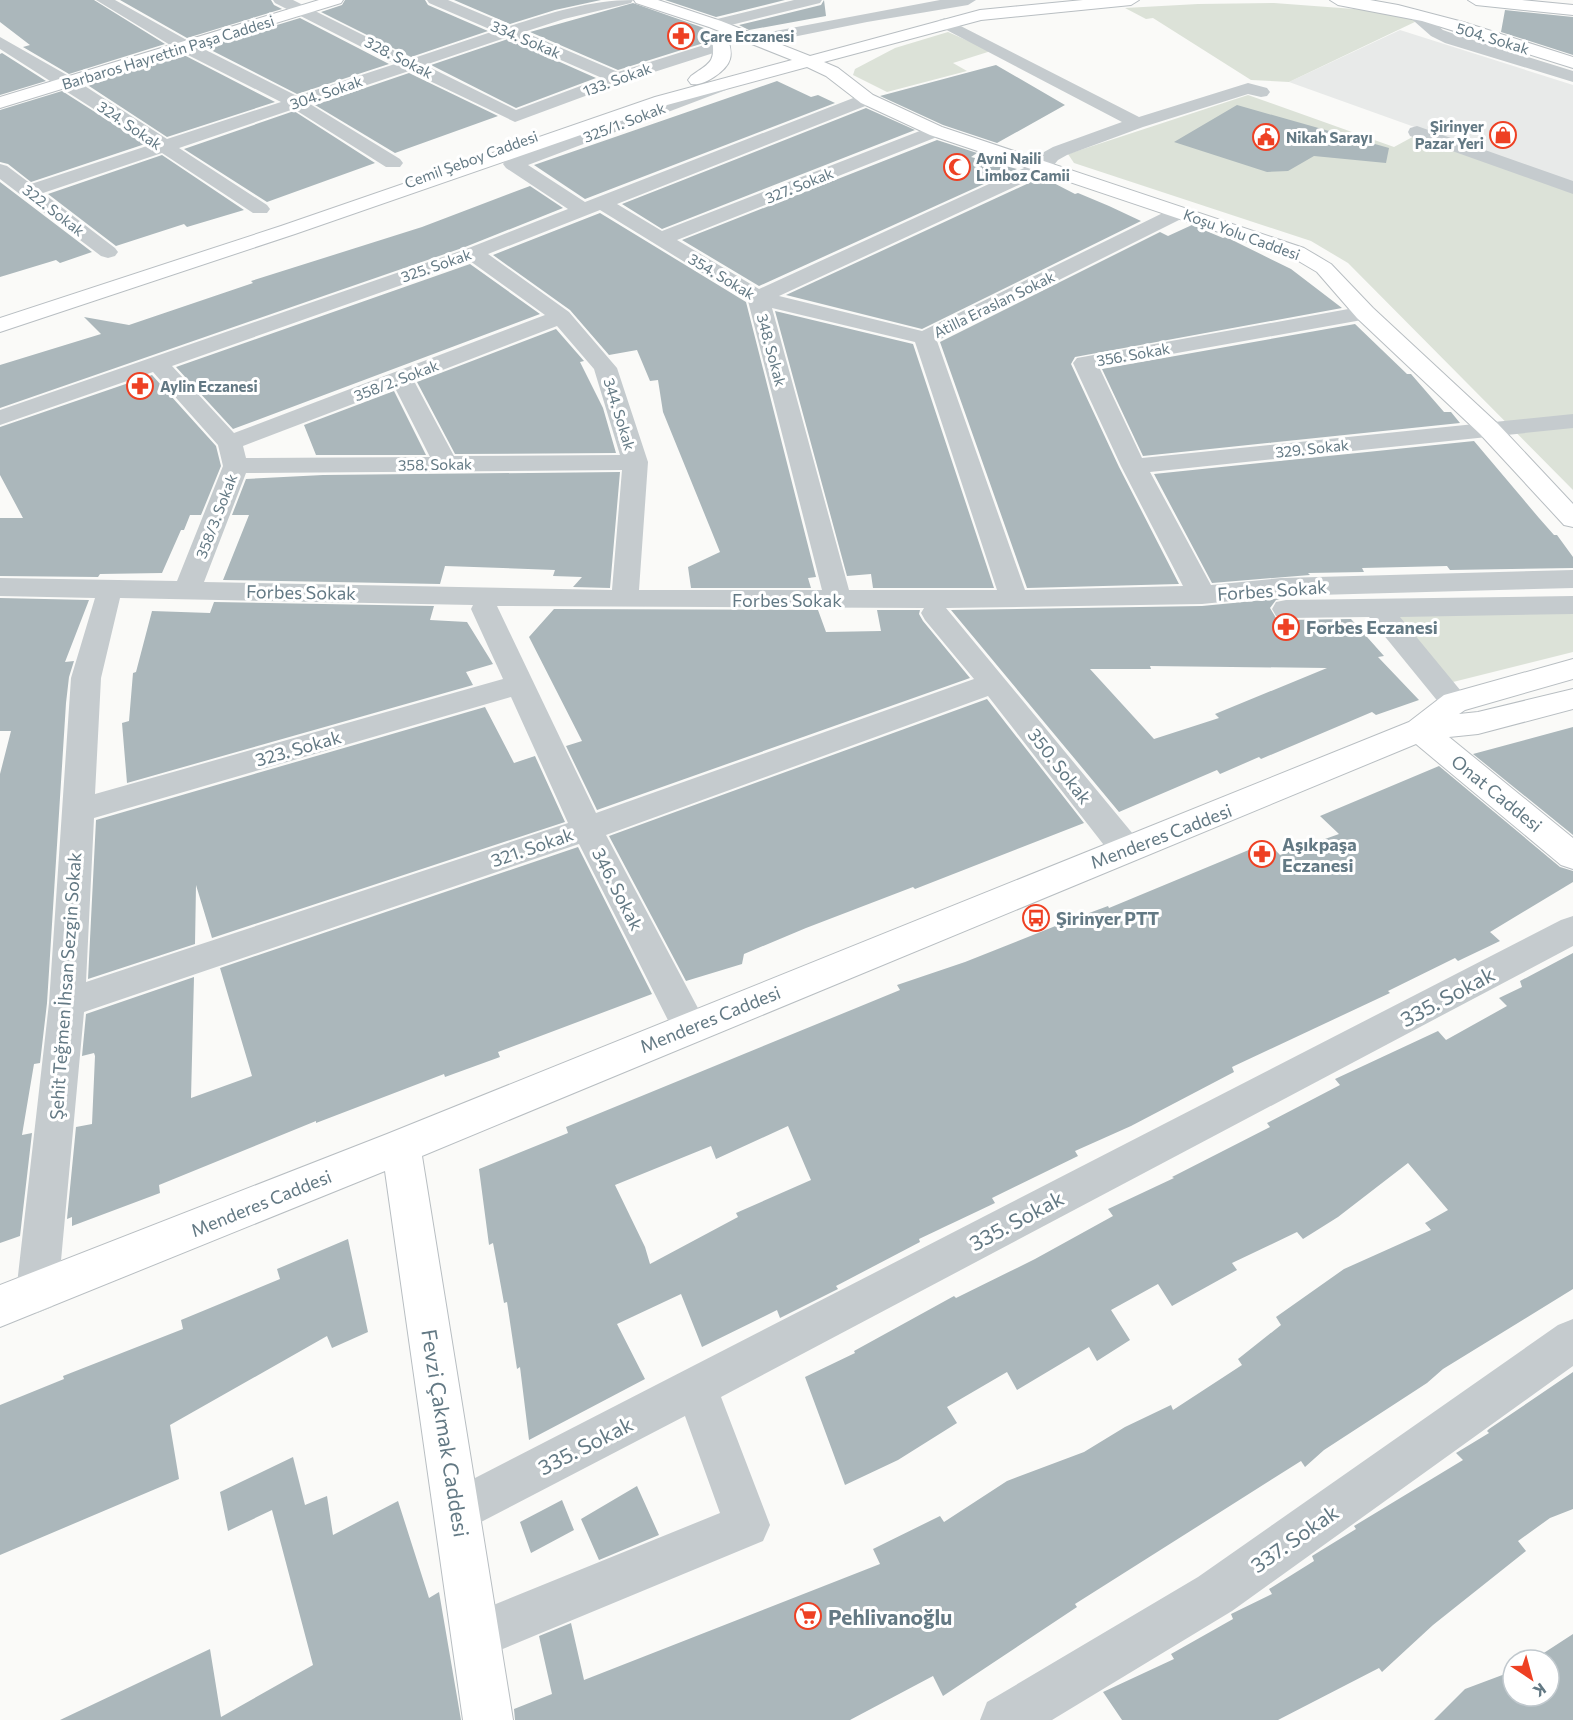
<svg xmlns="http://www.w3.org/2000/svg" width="1573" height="1720" font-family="Commissioner,sans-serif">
<rect width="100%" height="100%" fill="#fafaf8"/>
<path fill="#e8eae9" d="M1400 30 1573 85V184L1289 82Z"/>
<path fill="#dce2d8" d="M1274 3 1381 11 1419 20 1289 82 1251 80 1153 18 1146 19 1125 8 1198 4Z
M948 32 991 51 953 63 967 71 887 92 853 75 855 69 895 48Z
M1248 95 1394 147 1418 134 1573 193V490L1348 263 1311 241 1074 163 1068 154Z
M1573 605V652L1441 685 1377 608Z"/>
<path fill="#abb7bb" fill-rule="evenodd" d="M0 0H94L165 44 69 74 23 47 30 45 0 22Z
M120 0H271L274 5 282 9 187 38Z
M345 0H425L428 5 488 31 411 57 321 12 342 5Z
M454 0H601L555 10 510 24Z
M665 0H785L716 17Z
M824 0 826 16 749 30 739 25 821 5Z
M633 3 718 33 711 37 710 41 618 70 530 32Z
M1505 10 1573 17V55L1501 32Z
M300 18 389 64 297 94 205 47Z
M508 39 596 78 516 108 431 65Z
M2 53 46 81 0 95V54Z
M182 54 275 102 167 137 86 84Z
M996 65 1065 105 997 143 943 125 880 96Z
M409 73 498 116 395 153 315 105Z
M777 81 811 97 818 95 835 103 585 199 534 165Z
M62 91 145 144 31 182 8 164 0 162V110Z
M1237 105 1389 148 1386 163 1314 156 1288 171 1267 172 1174 142Z
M866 108 915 130 662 229 622 204Z
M294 111 375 163 267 202 184 149Z
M937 140 977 153 971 157 1017 169 759 286 682 240Z
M162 155 244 210 187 227 184 224 116 246 48 194Z
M1042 177 1075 194 1078 193 1109 206 1141 221 922 329 786 295Z
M0 182 92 252 60 263 56 260 0 277Z
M530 186 563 208 465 247 0 408V365L101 334 84 317 129 325 253 283 251 281 422 227Z
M600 213 746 302 816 577 808 578 811 588H691L688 567 720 552 663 412 658 380 650 381 637 350 609 355 570 310 493 255Z
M1192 225 1223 238 1226 237 1291 269 1342 308 1075 357 1071 364 1119 467 1179 584 1027 588 940 342 1160 232 1168 236Z
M470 264 540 314 233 429 176 367Z
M775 311 913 344 994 588H873L871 574 847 576Z
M1355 324 1407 374H1411L1444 412H1451L1460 423 1143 456 1102 369Z
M556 329 584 361 580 362 603 408 616 453 455 454 417 382Z
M152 375 216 446 221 466 201 515H190L184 530H181L162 573 100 574 98 577 0 576V518H23L0 475V427Z
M394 391 426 455H316L304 425Z
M1474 441 1539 518 1554 535H1557L1573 557V568L1450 570 1447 566 1362 568 1364 572 1308 573 1310 575 1212 583 1154 474Z
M620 472 610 588 573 587 582 577 553 576 555 570 445 566 440 584 223 580 249 515H232L246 479 323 475Z
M0 598 89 600 65 662 74 661 69 677 66 703 47 1003 40 1063 34 1064 22 1135 32 1133 20 1236 0 1243V774L11 731H0Z
M1284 598 1276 600 1270 608 1276 618 1286 620 1351 619 1384 656 1378 657 1419 700 1376 715 1372 712 1261 759 1259 757 1220 774 1217 770 1119 812 951 610 1202 606ZM1150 666 1327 668 1215 714 1219 718 1154 739 1090 669H1151Z
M214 602 434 606 430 620 467 622 493 664 466 672 473 685 127 783 122 723 129 721 133 673 136 672 152 611 210 613Z
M554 609 818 610 826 632 881 631 877 610H920L919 614 923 621 970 678 597 810 566 746 582 741 529 637Z
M987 699 1084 823 915 889 913 887 806 928 744 954 742 964 686 981 609 836Z
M485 707 514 763 535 756 565 822 212 938 196 885 195 944 88 979 96 820Z
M1573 727V835L1473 754Z
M1439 766 1560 867 1573 871V882L1490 932 1500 941 1458 961 1455 958 1388 991 1390 993 1232 1067 1234 1072 1131 1126 1075 1151 1078 1156 992 1198 995 1203 919 1239 920 1242 836 1286 838 1289 780 1318 777 1310 702 1347 681 1294 617 1324 645 1379 529 1440 520 1367 517 1369 507 1302 504 1303 493 1243 489 1245 479 1169 568 1133 566 1127 900 990 897 985 965 962 1073 919 1108 906 1109 908 1268 842 1280 855 1339 834 1320 816ZM788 1126 811 1180 736 1213 738 1217 650 1264 645 1247 615 1185 711 1146 716 1159Z
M578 847 652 994 498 1052 500 1057 445 1077 444 1074 316 1123V1121L159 1185 160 1193 72 1226V1217L67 1219 76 1127 92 1124 95 1056 94 1053 82 1056 86 1014 194 977 191 1098 252 1076 220 968Z
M1573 953V1289L1443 1369 1427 1383 1324 1450 1305 1467 1301 1461 1075 1604 1077 1607 943 1696 933 1676 850 1720H515L514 1709 552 1694 539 1636 571 1623 584 1680 880 1564 873 1549 940 1516 944 1522 1007 1481 1084 1452 1125 1427 1171 1405 1173 1410 1242 1365 1238 1359 1281 1325 1276 1317 1344 1269 1431 1230 1425 1223 1448 1210 1408 1163 1338 1217 1303 1239 1297 1232 1232 1263 1237 1270 1172 1306 1158 1284 1111 1310 1130 1340 1097 1361 1089 1347 1017 1390 1007 1372 947 1407 957 1423 898 1460 845 1485 805 1377 855 1353 854 1351 954 1296 956 1298 1035 1259 1113 1216 1108 1209 1174 1178 1172 1177 1270 1127 1267 1123 1340 1085 1335 1079 1438 1031 1446 1040 1507 1006 1499 998 1522 987 1520 981Z
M348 1239 368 1332 332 1348 327 1336 170 1425 179 1479 0 1555V1405L64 1379 63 1376 183 1329 181 1320 280 1279 277 1269Z
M1573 1372V1509L1550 1518 1518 1541 1526 1551 1433 1625 1382 1672 1379 1668 1278 1720H1122L1103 1692 1174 1659 1171 1654 1233 1619 1231 1614 1272 1594 1269 1589 1314 1561 1312 1556 1356 1529 1354 1526 1463 1460 1456 1453 1489 1433 1487 1431 1489 1429Z
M293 1457 305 1505 327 1496 333 1535 398 1501 429 1598 439 1592 461 1720H60L210 1649 221 1717 313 1665 272 1510 228 1531 220 1492Z
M637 1486 659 1535 599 1560 581 1519Z
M562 1500 574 1530 531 1553 520 1522Z
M1573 1634V1720H1434L1465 1689 1513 1671V1696H1549V1660H1533Z"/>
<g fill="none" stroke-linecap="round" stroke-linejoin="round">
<defs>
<path id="major" d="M319 0H343L341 3 0 108V97Z
M634 0H658L721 21 810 56 980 10 1083 0H1139L1131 5 981 20 824 62 838 68 873 95 942 127 1304 248 1331 264 1373 308 1498 424 1573 504V527L1564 525 1480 434 1357 318 1317 272 1290 256 930 135 861 103 826 76 807 67 667 105 295 234 0 332V318L281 226 655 97 792 60 709 27 636 3Z
M1330 0H1370L1398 5 1463 22 1573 57V68L1422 21 1338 5Z
M1468 0H1522L1573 5V15L1476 5Z
M720 34 728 39C730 46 732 52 730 59 727 71 703 87 691 84L688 80 691 76C709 63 716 63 712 39Z
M1573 659V679L1465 710 1459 714 1478 712 1573 689V709L1478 734 1449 737 1573 838V869L1561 865 1416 744 422 1156 513 1720H463L385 1171 0 1327V1285L387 1134 1409 722 1444 695Z"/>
</defs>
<use href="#major" stroke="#b8bec2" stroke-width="2"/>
<path fill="#c5cbce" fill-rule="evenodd" d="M96 0H115L192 43 297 96 395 64 275 3 273 0H293L411 59 494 31 429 3 427 0H448L510 26C550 13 590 0 633 0L631 3 564 19 524 32 618 72 720 40 728 45 726 49 623 82 515 122 409 71 310 104 400 159 403 163 400 167H386L294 109 179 148 267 205 270 209 267 213H253L162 153 43 193 115 248 118 252 115 256 108 258 101 256 0 179V164L7 166 31 184 150 145 0 49V37L74 79 167 139 281 102 180 51ZM508 37 602 78 516 110 425 65Z
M794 0H822L820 3 715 29 707 24 709 21Z
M940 0H976L968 5 867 22 754 45 746 40 754 35Z
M1414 9 1420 11 1443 30 1457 35 1573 71V82L1445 43 1431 36 1406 14Z
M945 18 1139 117 1248 83 1267 88 1270 92 1267 96 1261 97 1248 94 1143 127 1067 155 1058 160 1049 171 779 296 922 331 1173 208H1187L1190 212 1187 216 937 341 1025 590 1183 586 1121 466 1073 363 1077 358 1365 306 1373 308 1376 313 1373 318 1099 367 1142 458 1573 414V428L1150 472 1211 585 1281 578 1573 570V588L1281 596 1202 604 946 608 1138 840 1142 849 1138 858 1126 862 1114 858 988 696 606 835 708 1027 703 1038 690 1043 677 1038 579 844 84 1012 58 1293 52 1307 37 1313 22 1307 16 1293 49 1003 71 678 95 598 0 596V578L177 581 223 466 218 445 153 372 0 425V410L466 249 568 209 506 168 503 164 506 160 714 82H726L729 86 726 90 528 165 585 202 861 95H873L876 99 873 103 617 204 662 231 930 127H942L945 131 942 135 677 240 759 289 1035 163 1044 152 1053 147 1122 122 939 26 937 23 939 20ZM600 210 748 301 822 590H639L648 462 617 368 569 312 488 254ZM470 261 545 315 234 433 172 366ZM772 308 915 342 997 590H849ZM557 326 594 369 620 455 454 456 414 381ZM395 388 430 457 246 458 243 446ZM622 470 612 590 204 582 246 473ZM120 598 473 605 471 609 503 679 95 794 101 678ZM497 606 924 608 921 613 925 620 974 679 596 813ZM511 697 568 823 86 982 94 818Z
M1417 126 1573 181V194L1410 136 1408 132 1410 128Z
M1573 596V614L1400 617 1470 702 1466 709 1455 712 1444 709 1369 617 1286 618 1276 616 1272 609 1276 602 1286 600Z
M1573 916V946L721 1397 770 1525 763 1541 476 1660 459 1653 452 1636 459 1619 720 1513 685 1416 458 1534 442 1527 435 1511 442 1495 1561 920Z
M1573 1319V1366L1232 1611 1052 1720H980L987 1702 1198 1577 1558 1325Z"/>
<use href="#major" fill="#fff" fill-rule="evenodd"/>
</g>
<defs>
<symbol id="pharmacy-ring" viewBox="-11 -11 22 22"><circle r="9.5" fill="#fff" stroke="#ee4023" stroke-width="1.5"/><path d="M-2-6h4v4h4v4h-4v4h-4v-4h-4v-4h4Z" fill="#ee4023"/></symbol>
<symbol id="shop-ring" viewBox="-11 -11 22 22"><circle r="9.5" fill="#fff" stroke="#ee4023" stroke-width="1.5"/><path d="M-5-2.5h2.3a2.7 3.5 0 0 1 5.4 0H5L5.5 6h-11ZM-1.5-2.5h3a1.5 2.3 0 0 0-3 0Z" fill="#ee4023"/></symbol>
<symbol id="civic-ring" viewBox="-11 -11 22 22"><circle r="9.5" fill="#fff" stroke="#ee4023" stroke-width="1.5"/><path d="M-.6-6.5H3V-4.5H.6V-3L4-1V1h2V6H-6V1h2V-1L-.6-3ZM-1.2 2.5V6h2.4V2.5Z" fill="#ee4023"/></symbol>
<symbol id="mosque-ring" viewBox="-11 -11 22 22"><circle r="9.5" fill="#fff" stroke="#ee4023" stroke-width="1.5"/><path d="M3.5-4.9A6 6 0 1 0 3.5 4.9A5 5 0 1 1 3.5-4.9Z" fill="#ee4023"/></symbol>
<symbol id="bus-ring" viewBox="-11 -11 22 22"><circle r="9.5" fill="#fff" stroke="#ee4023" stroke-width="1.5"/><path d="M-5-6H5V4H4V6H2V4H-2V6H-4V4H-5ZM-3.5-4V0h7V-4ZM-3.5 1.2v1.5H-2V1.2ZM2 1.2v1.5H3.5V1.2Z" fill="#ee4023"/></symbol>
<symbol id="supermarket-ring" viewBox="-11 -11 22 22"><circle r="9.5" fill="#fff" stroke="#ee4023" stroke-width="1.5"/><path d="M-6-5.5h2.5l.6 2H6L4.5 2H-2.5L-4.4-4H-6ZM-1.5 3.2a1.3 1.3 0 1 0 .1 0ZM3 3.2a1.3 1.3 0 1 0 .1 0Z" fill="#ee4023"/></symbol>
</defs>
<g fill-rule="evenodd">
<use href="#pharmacy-ring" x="666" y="21" width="30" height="30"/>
<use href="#shop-ring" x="1488" y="120" width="30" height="30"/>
<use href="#civic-ring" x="1251" y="122" width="30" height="30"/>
<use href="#mosque-ring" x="942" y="152" width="30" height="30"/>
<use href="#pharmacy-ring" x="125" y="371" width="30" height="30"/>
<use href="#pharmacy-ring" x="1271" y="612" width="30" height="30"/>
<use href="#pharmacy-ring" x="1247" y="839" width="30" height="30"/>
<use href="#bus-ring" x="1021" y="903" width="30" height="30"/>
<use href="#supermarket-ring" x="793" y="1601" width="30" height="30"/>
</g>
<g text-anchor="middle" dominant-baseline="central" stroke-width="6" stroke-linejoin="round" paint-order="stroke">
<g font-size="15" font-weight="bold" fill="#637984" stroke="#fff" text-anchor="start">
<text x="700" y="36">Çare Eczanesi</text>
<text x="1484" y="126" text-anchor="end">Şirinyer<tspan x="1484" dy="17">Pazar Yeri</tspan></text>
<text x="1286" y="137">Nikah Sarayı</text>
<text x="976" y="158">Avni Naili<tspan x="976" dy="17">Limboz Camii</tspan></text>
<text x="160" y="386">Aylin Eczanesi</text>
</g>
<g font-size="15" fill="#637984" stroke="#fff">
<text transform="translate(1493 38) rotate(17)">504. Sokak</text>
<text transform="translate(526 39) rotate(23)">334. Sokak</text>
<text transform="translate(168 52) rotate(-17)">Barbaros Hayrettin Paşa Caddesi</text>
<text transform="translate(399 57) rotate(27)">328. Sokak</text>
<text transform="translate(617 79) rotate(-20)">133. Sokak</text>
<text transform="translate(326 92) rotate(-19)">304. Sokak</text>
<text transform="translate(624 122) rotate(-21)">325/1. Sokak</text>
<text transform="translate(130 125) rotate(34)">324. Sokak</text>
<text transform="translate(471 159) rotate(-20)">Cemil Şeboy Caddesi</text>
<text transform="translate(799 185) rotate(-22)">327. Sokak</text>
<text transform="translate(54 210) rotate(38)">322. Sokak</text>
<text transform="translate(1242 234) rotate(20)">Koşu Yolu Caddesi</text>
<text transform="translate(436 265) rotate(-19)">325. Sokak</text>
<text transform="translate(722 276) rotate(31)">354. Sokak</text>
<text transform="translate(994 304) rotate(-26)">Atilla Eraslan Sokak</text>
<text transform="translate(772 350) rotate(75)">348. Sokak</text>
<text transform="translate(1133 354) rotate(-10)">356. Sokak</text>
<text transform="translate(396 380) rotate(-21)">358/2. Sokak</text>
<text transform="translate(620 414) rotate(73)">344. Sokak</text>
<text transform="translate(1312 448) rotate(-6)">329. Sokak</text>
<text transform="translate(435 464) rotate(-1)">358. Sokak</text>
<text transform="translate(216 516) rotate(-69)">358/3. Sokak</text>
</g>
<g font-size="18" fill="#637984" stroke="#fff">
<text transform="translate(1272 590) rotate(-4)">Forbes Sokak</text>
<text transform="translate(301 592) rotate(1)">Forbes Sokak</text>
<text x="787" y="600">Forbes Sokak</text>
<text transform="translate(298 748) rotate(-16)">323. Sokak</text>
<text transform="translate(1060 766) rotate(52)">350. Sokak</text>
<text transform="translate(1497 793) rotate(39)">Onat Caddesi</text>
<text transform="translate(1161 836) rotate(-21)">Menderes Caddesi</text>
<text transform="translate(532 847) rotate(-19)">321. Sokak</text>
<text transform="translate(618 889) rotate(63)">346. Sokak</text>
<text transform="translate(65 986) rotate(-86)">Şehit Teğmen İhsan Sezgin Sokak</text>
<text transform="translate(710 1019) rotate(-22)">Menderes Caddesi</text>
<text transform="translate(261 1203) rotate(-22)">Menderes Caddesi</text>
</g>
<g font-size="18" font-weight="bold" fill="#637984" stroke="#fff" text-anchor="start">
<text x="1306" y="627">Forbes Eczanesi</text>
<text x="1282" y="844">Aşıkpaşa<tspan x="1282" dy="21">Eczanesi</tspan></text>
<text x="1056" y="918">Şirinyer PTT</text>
</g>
<g font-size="21" fill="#637984" stroke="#fff">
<text transform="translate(1447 996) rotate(-28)">335. Sokak</text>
<text transform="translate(1016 1220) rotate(-28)">335. Sokak</text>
<text transform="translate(446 1433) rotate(81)">Fevzi Çakmak Caddesi</text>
<text transform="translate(585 1445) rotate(-27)">335. Sokak</text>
<text transform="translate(1294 1538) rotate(-35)">337. Sokak</text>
</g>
<g font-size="21" font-weight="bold" fill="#637984" stroke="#fff" text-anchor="start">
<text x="828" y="1616">Pehlivanoğlu</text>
</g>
</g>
<g transform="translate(1531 1678) rotate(144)"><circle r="28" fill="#ffffff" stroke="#c1c9ce" stroke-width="1.5"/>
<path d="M0-4.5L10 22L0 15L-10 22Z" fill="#ee4023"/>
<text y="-9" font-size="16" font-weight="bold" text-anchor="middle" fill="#637984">K</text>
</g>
</svg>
